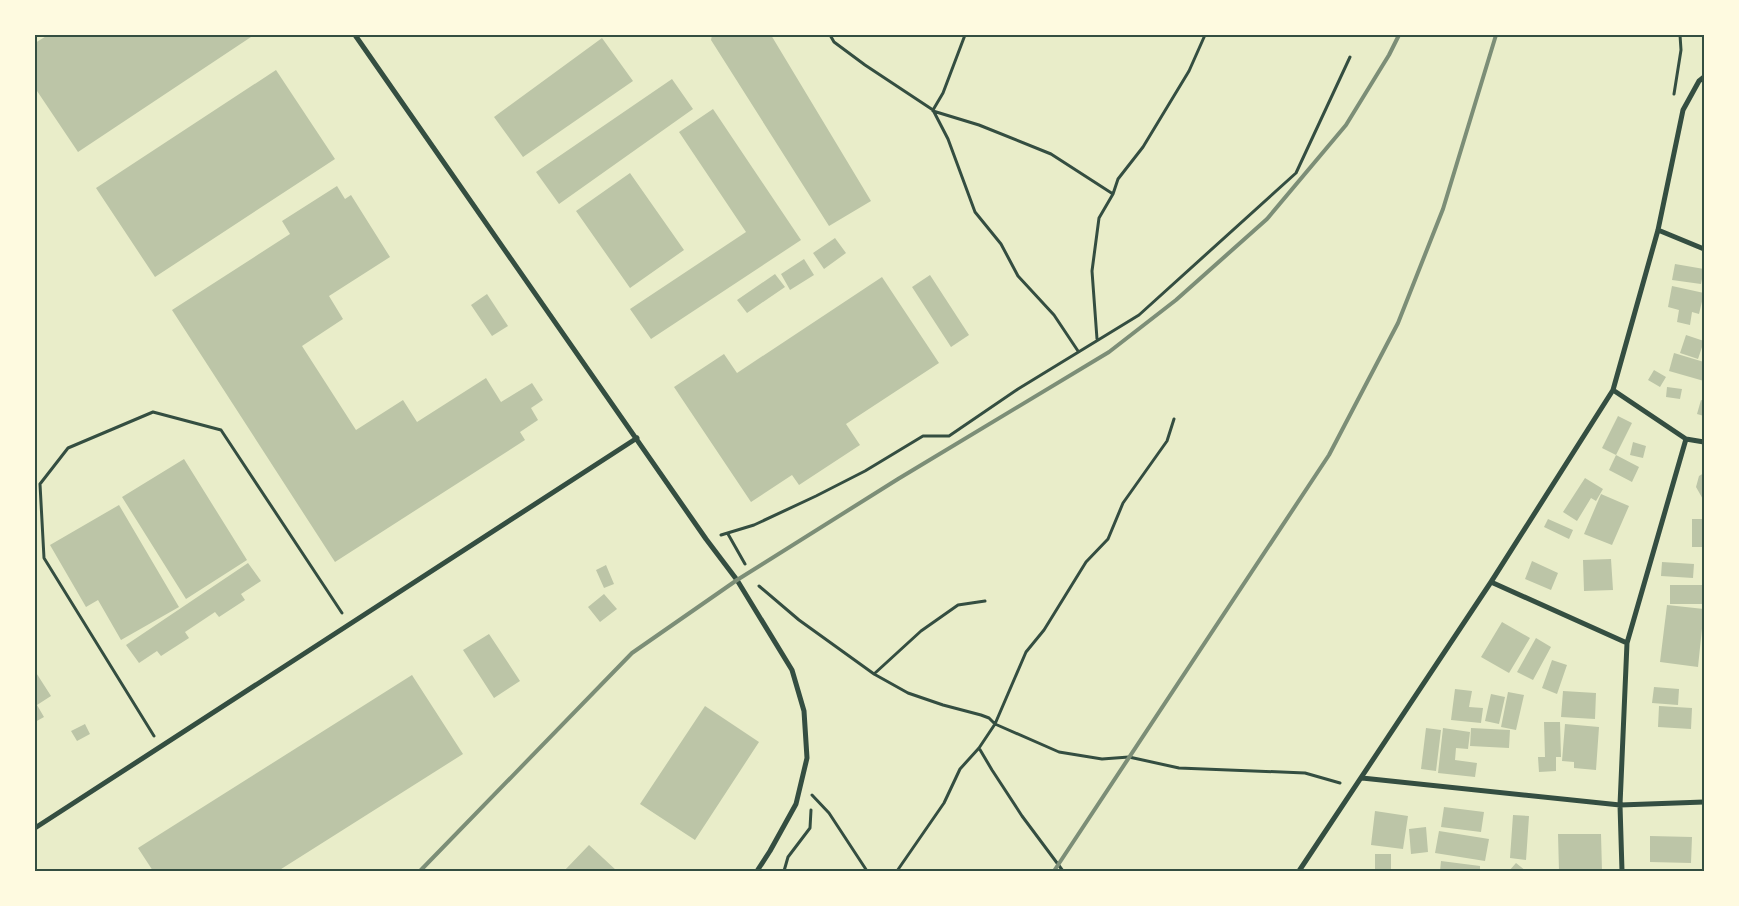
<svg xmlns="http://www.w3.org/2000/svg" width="1739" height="906" font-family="'Titillium Web',sans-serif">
<rect width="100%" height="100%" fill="#e9edc9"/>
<path fill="#bcc5a7" d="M48 35H254L78 152 35 88V43Z
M712 35H771L871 201 829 226 711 40Z
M602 38 633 81 523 157 494 117Z
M276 70 335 159 155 277 96 188Z
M672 79 693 109 559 204 536 172Z
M713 109 801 240 651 339 630 309 746 232 679 132Z
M630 173 684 250 630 288 576 211Z
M337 186 345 199 351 195 390 257 329 296 343 319 302 346 356 430 403 400 417 422 486 378 501 402 532 383 543 400 531 408 538 420 520 432 525 440 335 562 172 310 290 234 282 221Z
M835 238 846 253 824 269 813 253Z
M804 259 814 275 790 290 781 274Z
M1675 264 1704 269 1701 284 1672 280Z
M775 274 785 287 747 313 737 300Z
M930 275 969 335 951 347 912 287Z
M882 277 939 363 846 424 860 445 799 485 792 475 751 502 674 387 724 354 737 373Z
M1672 286 1704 293 1699 314 1692 312 1690 325 1677 322 1679 310 1668 307Z
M487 294 508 326 492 336 471 305Z
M1686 335 1704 341 1698 359 1680 353Z
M1674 353 1704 362V381L1669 371Z
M1654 370 1666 377 1660 387 1648 380Z
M1667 387 1682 389 1680 399 1666 397Z
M1701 400 1704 401V416L1697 414Z
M1618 416 1632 423 1616 455 1602 448Z
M1633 442 1646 446 1643 458 1630 455Z
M1616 455 1639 467 1632 482 1609 470Z
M184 459 247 560 186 599 122 497Z
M1704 473V501L1696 487 1699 476Z
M1585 478 1603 489 1596 501 1591 498 1577 521 1563 512Z
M1601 494 1629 506 1612 545 1584 534Z
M119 505 179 607 121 640 98 600 86 607 50 545Z
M1548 519 1573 530 1569 539 1544 527Z
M1692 519H1704V547H1692Z
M1611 559 1613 590 1584 591 1583 560Z
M1532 561 1558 573 1551 590 1525 579Z
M1662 562 1694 564 1693 578 1661 576Z
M248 563 261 581 241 594 245 600 219 617 215 612 185 632 189 638 161 656 157 651 139 663 126 645Z
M606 565 614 584 604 588 596 570Z
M1670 585H1703V604H1670Z
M604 594 617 609 600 622 588 607Z
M1667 605 1704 609 1698 667 1660 662Z
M1502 622 1530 638 1509 673 1481 657Z
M489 634 520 681 494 698 463 650Z
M1536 638 1551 647 1533 680 1517 672Z
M1552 660 1567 665 1557 694 1542 688Z
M35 671 51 696 37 705 44 717 35 722Z
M412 675 463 754 278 871H153L138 848Z
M1654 687 1679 689 1678 705 1652 703Z
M1455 689 1472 691 1469 707 1483 708 1481 723 1451 720Z
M1563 691 1596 693 1595 719 1561 717Z
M1508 692 1524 695 1516 730 1501 727Z
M1491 694 1505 697 1499 724 1485 721Z
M705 706 759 742 695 840 640 804Z
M1659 706 1692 708 1691 729 1658 727Z
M1544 722H1560L1561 757H1556V771L1539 772 1538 757H1545Z
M85 724 90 734 77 741 71 731Z
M1565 724 1599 727 1596 770 1574 768V762L1562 761Z
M1426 728 1441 730 1436 771 1421 769Z
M1443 728 1470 732 1468 749 1456 748 1455 760 1477 763 1475 777 1438 773Z
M1471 728 1510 730 1509 748 1470 746Z
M1444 807 1484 812 1481 832 1441 827Z
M1375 811 1408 816 1403 849 1371 845Z
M1513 815 1529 816 1526 860 1510 858Z
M1426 827 1428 852 1411 854 1409 829Z
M1439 831 1489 839 1485 861 1435 853Z
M1558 834H1601L1602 871H1559Z
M1650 836 1692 837 1691 863 1650 862Z
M589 845 617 871H564Z
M1375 854H1391V871H1375Z
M1441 861 1480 866V871H1440Z
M1516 863 1526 871H1509Z"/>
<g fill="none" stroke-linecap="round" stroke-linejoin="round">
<path stroke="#344e41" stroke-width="3" d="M830 35 834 42 865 65 933 110 943 93 965 35
M1674 94 1681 50 1680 35
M933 110 948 139 975 212 1001 244 1018 276 1054 315 1078 351
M933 111 979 125 1051 154 1113 194
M1097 339 1092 271 1099 218 1113 194 1118 179 1143 147 1189 71 1205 35
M728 534 745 564
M721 535 754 525 816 496 865 471 923 436H949L1018 389 1139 315 1296 173 1350 57
M759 586 799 620 874 674 908 693 943 705 981 715 989 718 995 724 1059 752 1102 759 1129 757 1179 768 1305 773 1340 783
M874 674 921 631 958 605 985 601
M154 736 44 558 40 484 68 448 153 412 221 430 342 613
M979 748 992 770 1022 816 1063 871
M812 795 829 813 867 871
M784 871 788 857 810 828 811 810
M897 871 944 803 960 769 979 748 995 724 1026 652 1044 630 1086 562 1108 539 1123 503 1167 441 1174 419"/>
<path stroke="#344e41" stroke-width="5" d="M355 35 706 539 737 580 792 670 804 711 807 758 796 804 770 851 757 871
M1658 230 1704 249
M1613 390 1686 439 1627 643 1620 805 1704 802
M1686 439 1704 442
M1491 582 1627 643
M1362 778 1620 805 1622 871
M35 828 637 438
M1299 871 1491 582 1613 390 1658 230 1683 110 1699 81 1704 77"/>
<path stroke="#7c8e77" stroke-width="4" d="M420 871 632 653 737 580 898 479 1109 352 1176 300 1267 219 1346 125 1389 55 1399 35
M1054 871 1329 455 1398 323 1443 209 1496 35"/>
</g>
<rect width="1739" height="906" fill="none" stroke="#fefae0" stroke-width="72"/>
<rect x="36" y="36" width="1667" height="834" fill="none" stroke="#344e41" stroke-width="2"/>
</svg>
